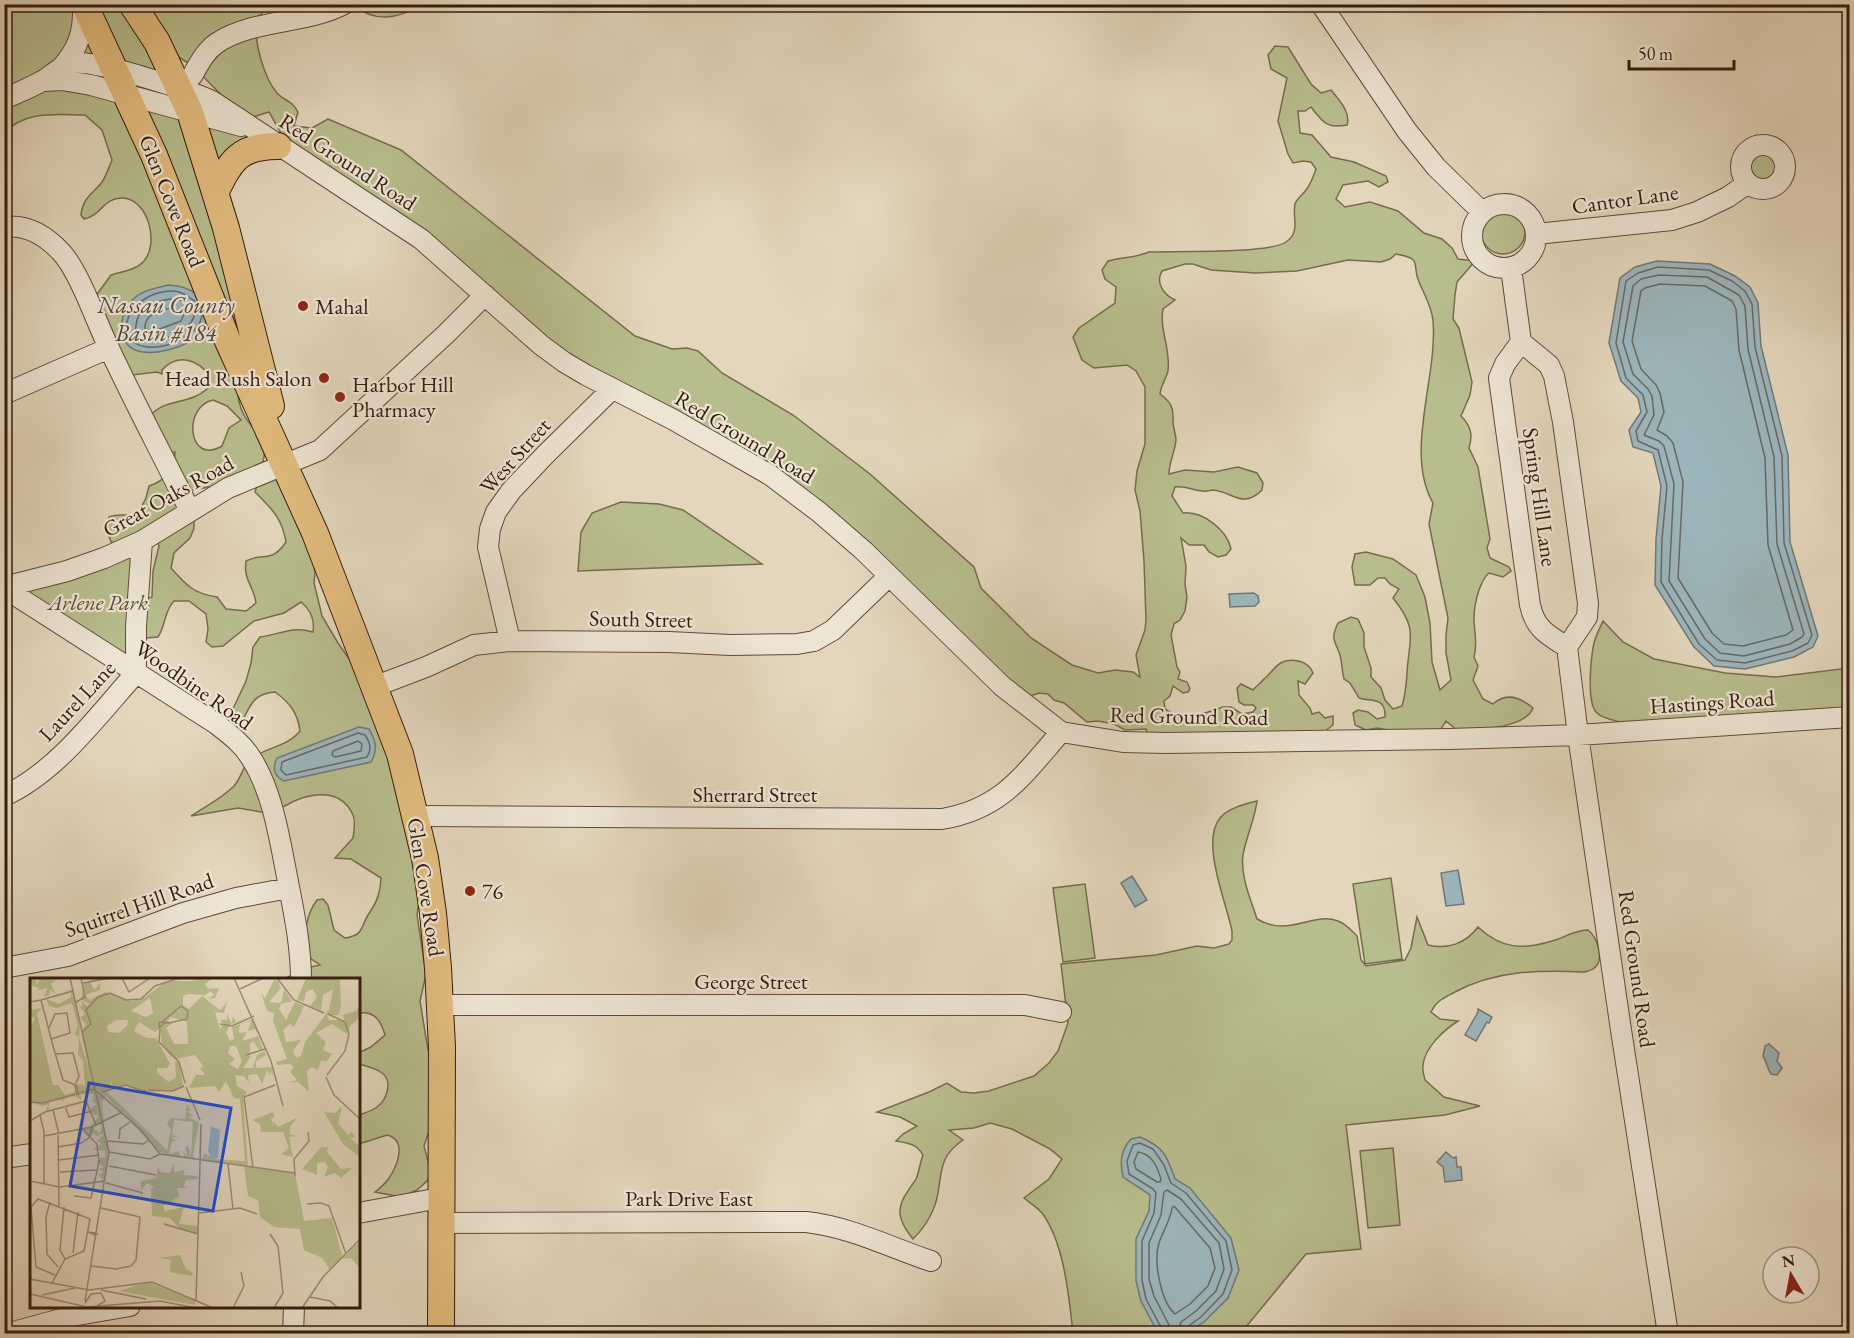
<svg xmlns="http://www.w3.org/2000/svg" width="1854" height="1338" font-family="'EB Garamond',serif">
<rect width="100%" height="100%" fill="#e3d6bc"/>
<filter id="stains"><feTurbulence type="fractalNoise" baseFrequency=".00333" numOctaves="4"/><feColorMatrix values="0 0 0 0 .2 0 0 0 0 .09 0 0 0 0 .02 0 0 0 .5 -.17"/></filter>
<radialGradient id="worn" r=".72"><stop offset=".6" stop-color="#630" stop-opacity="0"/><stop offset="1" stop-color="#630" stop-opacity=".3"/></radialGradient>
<path fill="#b8bd8d" stroke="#766c4d" stroke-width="1.5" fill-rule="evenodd" d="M5 5H267C264 10 260 16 258 21 252 40 265 79 277 93 285 102 291 99 298 112L294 126 312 128 328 119 401 150 635 336 672 349 687 348 698 351 722 373 793 415 870 474 974 567 981 588 1031 638 1072 665 1098 673 1115 670 1133 672 1140 677 1136 655 1145 630 1146 620 1144 561 1140 511 1135 490 1137 471 1145 444V387L1136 371 1127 365 1094 368 1082 360 1073 337 1079 328 1115 303 1116 287 1105 279 1102 270 1108 261C1123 257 1135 258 1149 252 1175 251 1268 254 1286 242 1301 232 1292 217 1295 204 1297 198 1303 195 1306 190 1311 184 1313 177 1316 169L1311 162 1303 161 1293 163 1288 154 1278 121 1287 78 1271 69 1268 55 1275 46 1288 47 1311 84 1321 93 1331 90C1339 100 1351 112 1347 125 1326 129 1323 122 1311 107L1305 111H1298L1300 133 1312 135 1331 157 1354 162 1386 176 1388 182 1379 187 1368 181 1343 185 1336 199 1345 207 1370 202 1398 211 1424 233 1442 239 1452 248 1458 259 1475 261 1457 282 1455 295 1453 319 1459 328 1472 382 1470 395 1461 416C1471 426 1473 435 1469 448L1478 467 1490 539 1487 548 1490 558 1509 567 1511 571 1503 577 1489 573C1483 578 1482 583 1479 590 1476 599 1474 608 1474 618 1474 632 1478 643 1474 657L1478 666 1473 680 1483 699 1493 704C1506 692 1520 697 1533 708 1526 728 1477 730 1458 731L1446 721 1439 732 1394 731 1377 728 1366 730 1355 725 1353 713 1358 710 1368 712 1377 719 1385 717C1386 696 1370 702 1359 698L1350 683 1344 679C1342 671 1342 663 1340 655 1335 640 1330 640 1338 623L1351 617 1358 619 1364 633V647L1371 668V677L1381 688 1385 700 1393 709 1402 706C1406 692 1406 687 1407 673 1409 638 1419 630 1393 598L1399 589 1390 584 1385 578H1378L1370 585H1355L1352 567 1355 554 1366 552 1393 559 1416 575 1425 597 1430 623 1432 662 1440 690 1451 680 1446 653V635L1448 618 1429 524 1433 503C1404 452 1438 377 1433 321 1432 307 1424 294 1419 282 1411 264 1424 259 1396 254L1390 259 1381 262 1348 260 1297 271 1255 273 1211 270 1193 264H1185L1162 271C1155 283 1164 295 1175 300L1163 309C1159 329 1171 350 1168 371 1166 379 1161 385 1160 394 1171 402 1174 408 1173 421 1173 428 1176 434 1176 440 1175 452 1169 462 1169 474L1185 470 1214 472 1238 467 1257 473 1263 483 1262 490C1242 510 1232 491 1213 490 1210 490 1207 492 1203 491 1193 491 1186 485 1175 487L1172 496 1183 513C1203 511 1227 530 1231 549L1226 555 1218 557 1209 552 1204 545H1189L1181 538 1186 566 1185 584 1187 597 1185 611 1180 620 1174 624 1171 635 1177 667 1180 672 1178 679 1187 682 1190 689 1188 692 1183 693 1173 686 1170 696 1164 701 1165 709 1184 720 1223 707H1231L1242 714 1253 712 1256 708 1253 705H1244L1239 702 1237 688 1241 684 1253 690C1256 686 1260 684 1263 680 1276 669 1278 657 1299 661 1306 663 1311 667 1313 673L1305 684 1298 681 1299 695 1310 708 1312 714 1319 712 1325 718 1333 716V725L1324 732 1148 739 1146 729 1125 730 1114 724 1098 721 1087 722 1064 703 1054 700 1048 694 1039 693 1024 698 841 521 549 342 503 301 459 259 282 135 269 112 253 117 232 106 193 66 174 54 185 90 264 146 215 193 286 464 237 381C237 392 238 405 244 415 254 433 269 439 263 462L251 468 239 479 226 484 192 490 181 489 174 496 178 509 194 518V528L190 538 174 553 171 568C186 585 194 594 217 597L226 609 246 611 256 603C254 586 243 580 246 561 263 552 271 564 286 542 282 518 272 509 255 492L258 481 277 478 311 551 315 572 314 583 322 616 338 643 364 680 415 842 411 857 420 893 417 915 426 974 420 1001 428 1050 435 1066 432 1122 424 1146 430 1169 428 1180 417 1190 406 1195 401 1197 375 1192C380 1188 386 1183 389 1178 398 1165 407 1140 387 1135L359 1144V1115C364 1113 372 1111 377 1107 387 1100 393 1081 382 1073 376 1068 366 1066 359 1064L358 1053 371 1047 385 1035C381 1021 375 1011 359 1013L358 980H290L286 978 306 968 320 965 304 954C305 934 305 916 317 900L323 899 328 905 334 930 345 938C364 935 360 928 368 915 377 902 380 894 381 878L351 859 335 858 353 838C354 831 356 821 353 815 338 781 295 796 273 814L238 808 191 816C205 807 222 798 234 786 243 776 242 764 255 756 270 747 289 745 300 731 298 713 289 702 275 692 257 693 251 702 244 718L237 720 233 717 232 711 246 681 251 663 253 647 260 637C282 634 291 626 313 632 315 619 311 610 301 602L284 613 254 621 223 646 212 647 206 642 208 629 206 614 189 601H174C164 611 166 625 158 637L146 638 138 634 136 673 5 588 142 541 145 599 152 597 153 571 159 546 156 538 118 544 111 542 106 528 109 517C118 513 127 516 137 515L146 498 149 486C165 481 175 469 175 452L165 453 150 416C167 396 190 407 210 386V376C198 360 178 352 162 370V374L157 372 123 376 92 301 111 275C122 271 135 271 144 261 159 244 149 200 123 198 104 197 101 216 84 219L81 215C83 197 92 195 102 182 106 176 109 167 112 160L102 130 85 115C58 115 24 110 5 133ZM213 400 227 406 241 420 229 428 222 446C188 466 182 407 213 400Z
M354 5H420C399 19 374 23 354 5Z
M1746 165a15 15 0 1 1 30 0a15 15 0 1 1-30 0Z
M1481 232a22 22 0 1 1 44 0a22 22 0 1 1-44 0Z
M621 502 659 504 683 510 762 564 578 571 581 532 592 513Z
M1603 621 1623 642 1654 659 1725 673 1776 677 1849 668V711L1628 724C1619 721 1604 720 1597 713 1586 703 1591 657 1594 643 1596 635 1600 628 1603 621Z
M1257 801C1255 819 1246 837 1243 855 1240 876 1251 900 1257 919 1289 938 1313 911 1338 921 1345 923 1352 931 1357 936L1361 960 1366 966 1405 960 1411 948 1417 917 1428 945C1448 950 1466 943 1478 927 1501 949 1523 950 1552 941 1567 937 1571 931 1588 930 1597 937 1606 961 1593 969 1590 971 1587 971 1584 972 1539 970 1496 970 1455 992 1444 998 1436 1001 1431 1012L1440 1019 1458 1021C1444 1030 1425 1047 1423 1065 1422 1070 1424 1076 1425 1080L1444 1097 1480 1106 1445 1115 1346 1125 1361 1249 1306 1254 1241 1333H1073C1069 1297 1064 1242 1042 1213 1037 1207 1030 1203 1024 1198L1049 1179 1062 1159 1050 1149 1012 1129 990 1123 974 1128 949 1130 963 1140C940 1156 942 1169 938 1193 935 1211 925 1227 913 1239 900 1223 894 1210 908 1191 910 1187 914 1183 916 1179 919 1172 920 1163 923 1155 917 1144 908 1143 896 1141L903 1134 917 1126 900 1117 877 1112 929 1092 947 1083 961 1092 974 1093 989 1091 1034 1076 1049 1063 1058 1051 1068 1023 1061 964 1156 955 1197 946 1214 948 1229 944 1232 940V931C1227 904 1200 842 1220 818 1228 808 1245 804 1257 801Z
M1391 878 1402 959 1365 964 1353 884Z
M1085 884 1095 958 1063 962 1053 888Z
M1393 1148 1400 1225 1368 1228 1360 1151Z"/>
<path fill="#9cb6bd" stroke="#737877" stroke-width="1.5" d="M1657 261 1710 264 1735 276 1750 287 1758 303 1761 346 1788 455 1790 542 1818 636 1813 647 1794 657 1745 669 1714 666 1694 647 1655 585 1656 539 1661 486 1653 453 1633 447 1629 430 1641 412 1638 398 1621 381 1609 343 1620 278 1635 267Z
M169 285C194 287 201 295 208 318 201 336 190 344 171 349 147 356 119 355 122 322 123 312 130 301 138 295 147 289 160 287 169 285Z
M1254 593 1258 596 1259 602 1255 606 1230 607 1229 594Z
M359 727 369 729C376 741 378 750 371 762L284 781C274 776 272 768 277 758Z
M1458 870 1464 904 1446 906 1441 873Z
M1132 876 1147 900 1135 907 1121 883Z
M1478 1009 1492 1017 1489 1023 1487 1022 1476 1041 1465 1035 1478 1012Z
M1769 1044 1779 1053 1777 1061 1782 1068 1777 1075 1771 1074C1767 1068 1767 1062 1763 1056L1765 1046Z
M1140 1137C1164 1147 1167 1156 1175 1179L1190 1188 1231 1238 1239 1270 1228 1298 1205 1321 1188 1333H1158L1141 1301 1136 1281V1239L1149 1211 1150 1195 1123 1177C1120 1162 1120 1151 1131 1139Z
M1446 1152 1453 1158 1456 1157 1457 1167H1461L1462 1180 1445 1182 1443 1167 1437 1162Z"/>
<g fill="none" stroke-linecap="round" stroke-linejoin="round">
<path stroke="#686965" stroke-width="1.5" d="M1658 267 1709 270 1732 281 1745 291 1752 304 1755 347 1782 456 1784 543 1812 635 1808 643 1792 651 1745 663 1717 660 1699 644 1661 582 1662 539 1667 486 1658 450 1638 441 1636 431 1647 412 1643 395 1626 378 1616 343 1626 281 1638 273Z
M1659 275 1707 277 1739 295 1745 306 1748 349 1774 457 1777 544 1804 634 1802 637 1790 644 1744 656 1720 653 1705 639 1669 581 1674 484 1664 446 1659 441 1644 435 1654 415 1652 396 1648 389 1633 374 1623 342 1633 286 1641 279Z
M1660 284 1705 286 1732 301 1736 309 1739 350 1765 458 1768 545 1793 630 1786 635 1743 646 1724 644 1712 633 1678 578 1683 482 1673 443 1667 436 1657 430 1664 412 1660 393 1656 385 1641 369 1632 341 1641 291 1645 288Z
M170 299C181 299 193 304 194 317 188 332 156 346 141 338 136 334 135 331 136 326 137 307 154 302 170 299Z
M198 304C192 299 186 294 179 292 156 286 117 309 129 336 141 361 203 340 202 313
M171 308 184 314 181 321 154 331 145 329C144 314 158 311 171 308Z
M358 733 365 735C370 742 372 750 367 757L286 775 281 770 282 762Z
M358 741 362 744 361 751 335 757 332 755 333 751Z
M1138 1152C1152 1154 1157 1166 1161 1179L1160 1182H1157L1136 1169 1134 1162Z
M1174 1206 1210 1248 1215 1268 1208 1286 1190 1304 1175 1314C1161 1302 1153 1261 1159 1243 1163 1231 1170 1221 1172 1208Z
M1163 1334 1162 1329 1146 1299 1142 1280V1241L1154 1213 1156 1193 1153 1189 1129 1174 1127 1161 1133 1145 1140 1143 1153 1149 1164 1165 1171 1183 1186 1193 1226 1241 1232 1270 1223 1294 1201 1317 1187 1327 1185 1334
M1171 1334 1169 1325 1154 1296 1149 1279V1243L1161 1215 1164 1192 1167 1190 1181 1199 1219 1243 1224 1269 1216 1291 1196 1311 1181 1322 1177 1334"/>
<defs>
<path id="minor" d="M1321 4 1407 131 1436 167 1482 212
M61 68C79 48 84 31 83 4
M192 76C199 64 205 51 217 43 253 19 307 24 344 4
M44 81 62 80 91 85 241 126
M4 99C17 93 30 88 42 81 53 75 61 65 74 63 96 60 189 90 212 101L421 239 541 345 564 362 586 375 672 419 770 475 819 512 864 551 1002 686 1061 732 1123 742 1165 743 1450 739 1578 735 1850 717
M1741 167a22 22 0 1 1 44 0a22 22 0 1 1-44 0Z
M1472 236a32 32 0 1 1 64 0a32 32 0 1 1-64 0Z
M4 227C27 224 46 236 61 252 79 271 96 321 108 346 134 402 163 456 190 511
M1536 234 1672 220 1697 212 1728 197 1748 183
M1511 268 1521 342 1505 364 1499 378 1530 605C1535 629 1548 635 1567 647
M1521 342 1549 365 1554 376 1563 422 1588 603 1587 617 1567 647 1578 735 1621 1030 1668 1334
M4 394 109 348
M4 587 67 571 104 558 142 541 228 488 320 450 446 334 485 295
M4 588 215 723C228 733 242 743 251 758 271 789 278 830 285 866 292 904 301 941 301 980
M510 641 488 547 490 529 496 512 511 491 545 455 612 389
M376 686 426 667 474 645 510 641 669 642 730 645 797 644 814 641 833 630 888 577
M4 796C57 772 98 715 136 673V627L142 541
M416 816 942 819C1002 809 1023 775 1061 732
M4 968 68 956 183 913 236 898 289 888
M440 1005H1025L1061 1012
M4 1158 32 1154
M358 1213 440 1198
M441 1223 806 1222C851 1227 889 1247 931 1261
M6 1334 72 1316 130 1306
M293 1334 294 1306"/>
<path id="major" d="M84 4 154 155 227 339 315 533 400 754 425 858 433 913 438 968 442 1047 441 1334
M132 4 157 42 190 112 226 228 271 406
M215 193C231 161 238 146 278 146"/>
</defs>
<use href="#minor" stroke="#604a39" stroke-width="22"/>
<use href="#major" stroke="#351c0d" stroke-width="28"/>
<use href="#minor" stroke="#ede4d3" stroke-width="20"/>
<use href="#major" stroke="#e2bb7e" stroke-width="26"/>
</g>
<g fill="#8f2418" stroke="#ede4d3" stroke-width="2">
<circle cx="303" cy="306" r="6"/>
<circle cx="324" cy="378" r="6"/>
<circle cx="340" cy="397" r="6"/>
<circle cx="470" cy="891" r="6"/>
</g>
<g text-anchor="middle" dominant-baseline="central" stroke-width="4.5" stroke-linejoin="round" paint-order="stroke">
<g font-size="22" fill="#351c0d" stroke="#ede4d3">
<text transform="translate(348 162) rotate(33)">Red Ground Road</text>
<text transform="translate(1625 199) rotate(-8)">Cantor Lane</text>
<text transform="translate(172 201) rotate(68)">Glen Cove Road</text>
<text transform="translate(745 437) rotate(31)">Red Ground Road</text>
<text transform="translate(515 456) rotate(-48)">West Street</text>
<text transform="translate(168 496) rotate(-29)">Great Oaks Road</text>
<text transform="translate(1540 497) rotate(82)">Spring Hill Lane</text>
<text transform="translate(641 619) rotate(1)">South Street</text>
<text transform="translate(194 685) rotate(35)">Woodbine Road</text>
<text transform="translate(77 701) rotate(-47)">Laurel Lane</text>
<text transform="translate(1712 702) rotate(-4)">Hastings Road</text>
<text transform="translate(1189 716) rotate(1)">Red Ground Road</text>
<text x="755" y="794">Sherrard Street</text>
<text transform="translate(426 887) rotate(81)">Glen Cove Road</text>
<text transform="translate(139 905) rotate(-19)">Squirrel Hill Road</text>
<text transform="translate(1637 969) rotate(82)">Red Ground Road</text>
<text x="751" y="981">George Street</text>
<text x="689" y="1198">Park Drive East</text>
</g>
<g font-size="22" fill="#351c0d" stroke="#ede4d3" text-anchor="start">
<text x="315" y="306">Mahal</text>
<text x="312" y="378" text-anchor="end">Head Rush Salon</text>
<text x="352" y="384">Harbor Hill<tspan x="352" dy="25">Pharmacy</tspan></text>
<text x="482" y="891">76</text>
</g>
<g font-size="22" font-style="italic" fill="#5c4c33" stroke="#ede4d3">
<text x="98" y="602">Arlene Park</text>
</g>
<g font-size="24" font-style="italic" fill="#544a42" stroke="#ede4d3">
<text x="166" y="304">Nassau County<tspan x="166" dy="28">Basin #184</tspan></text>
</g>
</g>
<g transform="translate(30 978)">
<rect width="330" height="330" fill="#e3d6bc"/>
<path d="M6 0V7L11 0 26 2 21 6 25 15 20 12 19 17 14 19 17 10 6 13 10 10 2 8 0 0ZM155 0H183L175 6 178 11 189 10 185 20 178 21 184 17 181 13 175 17 158 16 153 18V27L159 31 172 18 190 32 197 24 194 35 185 34 190 51 193 46 190 42H197V36L202 46 203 38 206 44 221 37 200 47 196 55 200 63 204 61 202 49 224 41 228 56 225 51 218 53 221 43 210 46 209 55 217 54 212 63 228 58 233 71 229 72 224 64 220 65V76H216L221 78 213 90H223L227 77 234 73 236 77 226 83V90L242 89 243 99 241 92 240 97 237 92 232 106 227 96 218 97 219 105 214 98 205 97 207 108 217 114 213 120 218 189 265 195 274 243 302 240 313 280 330 263V291L321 280 311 281 300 292 292 280 274 272 270 251 244 249 230 239 228 222 218 218 214 188 172 182 174 175 186 181 215 183 210 121 204 120 196 103 189 114 185 108 159 110 166 97H175L170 90 174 89 165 77 146 81 140 77 132 67 130 50 125 54 109 44 104 53 117 60H126L140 86 137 90H127V95L139 104 146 99 145 84 149 83 153 108 143 113 116 114 95 107 88 112 82 108V102L78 115 137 172 141 151 137 146 140 140 155 141 157 126 161 133H157L163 138 159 139 169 145 163 178 166 181 154 180 153 173 157 178 155 169 158 167 161 177 163 144 144 142 142 157 149 159H142L146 164 142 163 139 176 149 173 151 179 137 178 127 172 76 118 72 123 74 145H65L64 151 70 155 73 146 78 164 77 195 73 203 69 197 74 194 69 191 74 189 67 184 71 179 75 180V173L62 171 72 166 67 163 74 156 66 158 64 154 60 159 51 150 60 149 69 138 63 136 61 130 67 126 62 123 64 116H51V122L45 118 34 121V125L33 122 19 124V133L16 134 18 126 13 128 0 124V50L5 40 1 39 0 27 2 32 12 30 7 36 23 107H28L35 117 46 114 48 106 55 108 53 83 48 76 49 59 45 56 48 48 42 25 27 30 19 28 16 21 29 26 41 19V13L33 14 41 12 43 14 50 48 49 59 59 91 51 54 56 46 50 40 55 36 48 26 52 29V23L57 28 60 26 51 21 54 5 60 3 64 12 71 4 70 12 55 17 60 22 75 14 102 23 114 20 137 3H167ZM120 20 123 35 116 39 101 33ZM140 39 157 44 158 66H144L136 50 142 45 138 43ZM86 42H98L97 48 89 55 78 54 77 48ZM200 68H206L212 83 208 91 199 86 205 81 198 75ZM276 0H310L311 29 308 37H297L299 42H314L313 37 326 33 330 27V39L320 48 317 56 302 46 286 55 296 64 293 72 302 76 297 83H291L288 92 281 89 277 93 279 114 268 104 257 105 267 102 260 94 264 89 260 86 247 87 246 84 257 81 243 43 244 35 237 33 231 15 235 20 244 2 248 3 251 10 239 24 251 25 254 11 262 23 251 26 249 31 256 42 265 24 274 28 264 49 260 46 253 52 256 64 271 62 263 73 266 80 271 78 275 64 299 32 303 11 293 17 291 32 280 28 287 19 283 11 276 14 274 23 267 22ZM312 128 308 145 318 157 321 154 326 159 320 160 330 168V179L313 166 294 134 305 135ZM243 134 245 139 241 140 244 150 243 143 248 149 267 140 260 149V156L266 158 259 159 263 179 251 176 259 170 253 154H231L230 146 223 142ZM291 169H298L297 174 311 191 322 190 311 200 305 195 294 199 298 189 295 184 287 185V197L272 191ZM144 184V194L154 192V197L168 198V201L156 202 154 208 157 210H147L150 218 133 228 135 233 154 229 149 246 168 248V256L150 251 140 240 122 238 121 211 124 209 117 205 111 212V203L126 200 128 188 130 194 140 195ZM150 277 156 291 163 295 162 298 140 294 141 282 130 280ZM118 304 165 323V327L89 313Z" fill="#b8bd8d" fill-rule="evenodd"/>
<path d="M181 148 190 152 188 180H181L178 173Z" fill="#9cb6bd"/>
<path fill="none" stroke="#9d8c76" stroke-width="1.5" d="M40 0 79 174 55 323M92 0 99 14 120 0M204 0 241 83 253 128M247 0 264 22 294 35M53 5 80 0M210 11 233 0M11 22 23 68 33 102 45 107 49 98 43 75 25 76M0 24 11 22 32 16 43 13 11 22M46 24 55 19 51 0M132 44 151 28 158 33 157 41 139 45 129 44V50L134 45M190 46 202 48 224 38M19 50 25 36 37 35 40 55 21 61M130 51 129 64 149 84 155 105M52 54 61 46 56 32 68 19 80 15 96 22 111 21 125 8 149 0M216 77 235 71M297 97 315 73 319 56 315 44 298 36M296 99 304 117 330 141M45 107 47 108 48 116 46 114ZM156 109 170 142M118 112 143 113 154 108M72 114 95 107 117 114 114 112M0 124 13 125 64 111 111 152 130 176 265 195M35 128 39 139 62 133M23 132 28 152 29 228M10 137 14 154V206M0 143 15 134 56 123 66 147M14 158 62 149 92 134M89 161 90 151 100 144M78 163 113 166 119 162M28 169 51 165 60 159 62 149M79 174 120 181 130 176M170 176 171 146M29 182 69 177M198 186 203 231M79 188 126 197M223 190 214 119 245 107M30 194 67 192M265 198 264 181 279 163 278 154M0 203 30 209 75 203M76 205 113 215M44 218 61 220 69 184 67 166 51 150M20 224 16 239 17 276 28 289M277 226 291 225 299 228 316 276M34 229 30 272 35 281M169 235 210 230 227 236M134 246 168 256M58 254 65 255 67 256 65 257ZM240 256 248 268 253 315 244 330M43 275 48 234M61 288 86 291 101 288 106 282 110 239 71 230M0 301 59 312 122 304 183 330M22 305 35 281 54 273 60 241 8 221 1 229 6 289 25 297M71 312 116 321M0 316 57 329 130 323 166 330M12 317 45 310M280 319 300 323 308 330M166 323 171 152M55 325 61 316 71 315 75 323 67 328M203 330 214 308 211 294M272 330 293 299 330 261"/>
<path fill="#1d4ed8" fill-opacity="0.15" stroke="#1d4ed8" stroke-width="3" d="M59 105 201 130 183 233 40 208Z"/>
<rect width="330" height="330" fill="none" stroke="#351c0d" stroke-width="3"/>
</g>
<rect width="1854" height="1338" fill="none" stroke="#e3d6bc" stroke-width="24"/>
<rect x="6" y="6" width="1842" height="1326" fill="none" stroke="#351c0d" stroke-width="3"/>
<rect x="12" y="12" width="1830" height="1314" fill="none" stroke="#351c0d" stroke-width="1.5"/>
<g transform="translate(1791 1275) rotate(350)"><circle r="28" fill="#ede4d3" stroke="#a39484" stroke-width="1.5"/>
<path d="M0-4.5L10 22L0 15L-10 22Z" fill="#8f2418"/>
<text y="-9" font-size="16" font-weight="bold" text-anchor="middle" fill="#351c0d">N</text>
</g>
<path d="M1629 60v9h105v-9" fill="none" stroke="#351c0d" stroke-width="3"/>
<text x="1638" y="60" font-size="18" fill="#351c0d" stroke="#ede4d3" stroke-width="4.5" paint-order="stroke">50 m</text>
<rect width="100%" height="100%" filter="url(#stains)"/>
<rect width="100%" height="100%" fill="url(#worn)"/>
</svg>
